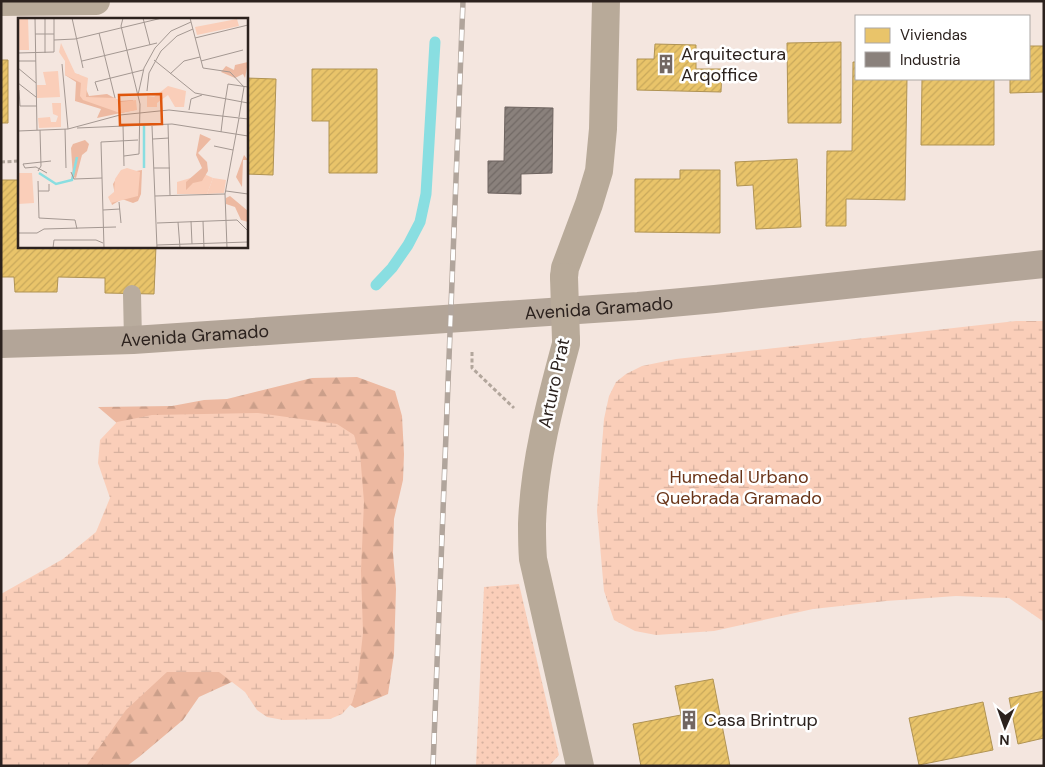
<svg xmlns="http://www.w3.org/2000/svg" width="1045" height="767" font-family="'DM Sans',sans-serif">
<defs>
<pattern id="forest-firs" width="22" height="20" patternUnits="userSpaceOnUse" patternTransform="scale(1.25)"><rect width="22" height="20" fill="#edb9a1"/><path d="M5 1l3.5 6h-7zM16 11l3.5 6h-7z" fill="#cb9f8a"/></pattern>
<pattern id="wetland-marsh" width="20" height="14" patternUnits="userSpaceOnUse" patternTransform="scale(1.25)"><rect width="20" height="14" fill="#faceb9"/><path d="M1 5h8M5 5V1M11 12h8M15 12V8" fill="none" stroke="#d6b19f"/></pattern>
<pattern id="park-dots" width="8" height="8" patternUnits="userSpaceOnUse" patternTransform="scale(1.25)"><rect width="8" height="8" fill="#faceb9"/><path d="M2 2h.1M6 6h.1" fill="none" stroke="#d6b19f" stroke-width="1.8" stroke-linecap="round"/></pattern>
<pattern id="homes-hatch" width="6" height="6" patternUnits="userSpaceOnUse" patternTransform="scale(1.25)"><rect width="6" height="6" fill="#e9c46a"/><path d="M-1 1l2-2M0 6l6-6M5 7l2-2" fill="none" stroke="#c8a85b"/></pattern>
<pattern id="industry-hatch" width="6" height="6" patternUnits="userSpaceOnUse" patternTransform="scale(1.25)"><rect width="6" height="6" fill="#8a817c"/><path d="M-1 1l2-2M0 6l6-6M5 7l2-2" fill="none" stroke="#716965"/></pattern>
</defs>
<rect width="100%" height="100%" fill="#f4e6df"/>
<path fill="url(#forest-firs)" d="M357 377 395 391 402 416 404 454 403 480 394 519 393 553 396 589 394 654 388 694 355 708 304 675 234 681 199 697 183 720 139 757 127 766H1L128 517 139 442 98 407 172 406 204 400 227 399 312 378Z"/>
<path fill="url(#wetland-marsh)" d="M1016 321H1044V622L1009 598 956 596 886 601 813 609 714 631 656 635 635 631 614 620 604 591 597 511 604 419 609 396 616 382 626 374 642 366 676 359Z
M258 413 337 424 354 435 360 453 364 502 361 571 363 633 357 686 352 703 342 714 330 719 283 720 267 717 257 710 245 692 219 672H167L126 710 86 766H1V594L63 559 96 532 110 498 98 463 100 440 117 422 152 415Z"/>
<path fill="url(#park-dots)" d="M519 584 559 755 549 766H476L484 587Z"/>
<path fill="url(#homes-hatch)" stroke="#b09353" d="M841 42V123H788L787 43Z
M655 44 696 45V69H722L721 92 637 90V59H654Z
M1029 46H1044V92L1010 93V79H1029Z
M1 60H8V123H1Z
M853 62H856V79H907L905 200 846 199V226H826L827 151H852Z
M312 69H377V173H329V121H312Z
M246 78 276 79 273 175 246 174Z
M922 79H994V145H921Z
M797 159 801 227 756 229 753 185 737 186 735 162Z
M680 170H720V233L635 232V179H680Z
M1 180H19V246H156L154 294 105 293V278L58 277 57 292H15L14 277H1Z
M713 679 730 766H641L633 724 681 715 675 686Z
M1044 691V738L1018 744 1009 698Z
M983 702 993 750 919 765 909 718Z"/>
<path fill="url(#industry-hatch)" stroke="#6e6460" d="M505 107 553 108 552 173 521 174V194L488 193V161H504Z"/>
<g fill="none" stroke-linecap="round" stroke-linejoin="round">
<path stroke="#89dee1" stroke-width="11" d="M376 285 392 268 408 245 420 222 426 194 435 42"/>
<path stroke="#b2a69c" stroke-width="3" stroke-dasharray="4 2.5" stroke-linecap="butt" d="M1 162 19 161
M472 352V368L514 408"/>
<path stroke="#b9ac9e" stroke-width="18" d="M132 294 133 340"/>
<path stroke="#b8aa99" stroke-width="28" d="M1 2 96 1
M564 277 565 268 589 204 599 171 603 129 606 1
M566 340V344C550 403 534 463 532 524 532 536 532 547 533 559L580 766"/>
<path stroke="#b3a598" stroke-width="28" id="s1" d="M1 344 133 340 638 306 715 299 1044 264"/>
<defs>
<path id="rail" d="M433 766 463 1"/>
</defs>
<use href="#rail" stroke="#b1a59c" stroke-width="5.5"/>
<use href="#rail" stroke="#fff" stroke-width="4" stroke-dasharray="11" stroke-linecap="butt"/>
<path stroke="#b8aa99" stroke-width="28" d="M564 277 566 340"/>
</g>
<defs>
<symbol id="building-bare" viewBox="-9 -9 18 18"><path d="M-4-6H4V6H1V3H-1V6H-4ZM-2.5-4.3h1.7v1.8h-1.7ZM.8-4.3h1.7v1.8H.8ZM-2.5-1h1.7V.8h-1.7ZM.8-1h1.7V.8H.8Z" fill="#726762" stroke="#fff" stroke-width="2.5" paint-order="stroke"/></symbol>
</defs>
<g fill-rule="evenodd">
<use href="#building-bare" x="652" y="50" width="28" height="28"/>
<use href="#building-bare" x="675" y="706" width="28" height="28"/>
</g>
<g text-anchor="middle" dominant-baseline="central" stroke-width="5" stroke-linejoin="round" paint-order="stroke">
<g font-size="18" fill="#2c221e" stroke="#fff" text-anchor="start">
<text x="681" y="54">Arquitectura<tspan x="681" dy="21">Arqoffice</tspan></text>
<text x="704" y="720">Casa Brintrup</text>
</g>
<g font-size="18" fill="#2c221e" stroke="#fff">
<text stroke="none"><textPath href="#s1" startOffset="599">Avenida Gramado</textPath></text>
<text stroke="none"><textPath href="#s1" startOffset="194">Avenida Gramado</textPath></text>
<text transform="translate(554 383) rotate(-78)">Arturo Prat</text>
</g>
<g font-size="18" fill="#6a3519" stroke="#fff">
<text x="739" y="477">Humedal Urbano<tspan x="739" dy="21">Quebrada Gramado</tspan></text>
</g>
</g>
<g transform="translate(18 18)">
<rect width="230" height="230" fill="#f4e6df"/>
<path d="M0 0H10L11 32H0ZM219 1 221 8 179 17 177 9ZM40 53 42 79 19 80V67H28L25 54ZM34 85H43V109L21 110 20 100 32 99 33 104H38L40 98 35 96ZM0 152 1 155H14L16 185 0 186ZM186 156 195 160 189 176H159V164Z" fill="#faceb9"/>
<path d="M48 44 51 54 62 57 71 78 89 76 102 83 115 82 117 92 79 100 83 91 57 83 58 64 47 57ZM230 44 227 60 225 56 217 60 203 54 208 48 216 52 217 47ZM182 116 193 121 180 135 189 144 190 153 184 163 175 165 168 172V164L184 150 178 137ZM67 122 71 126 69 133 64 137 58 160 55 159 53 130 55 126ZM226 137 230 142H225L224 169 218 159ZM124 152 123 176 120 183 115 185 104 181 94 187 92 181 97 177 95 166 101 156ZM212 178 230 193V204L223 202 217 189 208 186V180Z" fill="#edb9a1"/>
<path d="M43 25 57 55 70 60 68 79 97 80 103 84 118 82 119 92 102 95 65 82 62 78 63 65 47 57V43L41 34ZM150 68 168 73 166 89H157L150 77 139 85V89H129V78L136 79Z" fill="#faceb9"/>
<path d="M109 150 122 154 120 178 93 185 90 179 96 174 97 161 103 152ZM195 160 208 162 206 175 189 176Z" fill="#faceb9"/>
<path fill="none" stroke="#89dee1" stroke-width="2.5" d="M126 150V108M21 155 38 166 54 162 59 139"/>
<path fill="none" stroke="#a49892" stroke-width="1" d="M17 0 19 112M27 0V35M54 0 65 50M105 0 103 8 122 86 121 136 106 138M125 0 132 27M172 0 185 50 212 54 226 69M81 15 97 80M17 16H36M177 20 230 7M36 22 57 21 144 0M0 35 36 34V0M136 42 177 75 230 85M0 43H18M64 43 139 25M183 43 225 32M44 46 50 111M0 50 18 65M152 56 166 43 182 39M0 65 18 79M1 72 2 88H19M80 73 77 64 125 52M129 73 131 55 143 33 159 18 175 11M120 77 126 50 137 30 153 13 173 4M171 92 173 81 184 77M205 97 210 66 230 69M221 99 226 69M150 106 152 177M105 107 106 148M134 108 139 230M59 110 154 106 230 118M47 111 48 150M0 113 50 111 102 97 151 92 230 101M203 114 205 97M135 121 151 120M196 128 215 132M136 150H152M20 153 23 148 22 112M53 154 56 161 84 160M29 155 18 149 7 150 5 146 33 143M20 163 21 200 57 202 59 211M20 173H31V166M208 173 230 176M137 178 207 176M101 184 103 205M85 192 102 191M173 203 174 226M185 203 186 230M160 204 162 230M139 205 219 202 230 213M0 215H19L26 211 98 209M139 227 230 224M35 230 36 222H78L85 225M86 230 83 124 120 122M209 230 207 176 221 100"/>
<path fill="#df560d" fill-opacity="0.15" stroke="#df560d" stroke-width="2.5" d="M143 76 144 106 102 107 101 77Z"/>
<rect width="230" height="230" fill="none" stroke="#2c221e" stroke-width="2.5"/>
</g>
<rect width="1045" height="767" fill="none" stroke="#2c221e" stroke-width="5"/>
<rect x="855" y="15" width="175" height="65" fill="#ffffff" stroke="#aba7a5"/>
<rect x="865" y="28" width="25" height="15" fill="#e9c46a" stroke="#aba7a5"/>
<text x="900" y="40" font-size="15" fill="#2c221e">Viviendas</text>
<rect x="865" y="52" width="25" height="15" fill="#8a817c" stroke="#aba7a5"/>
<text x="900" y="65" font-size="15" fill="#2c221e">Industria</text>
<g transform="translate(1005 727) rotate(182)" stroke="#ffffff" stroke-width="4" paint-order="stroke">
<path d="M0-4L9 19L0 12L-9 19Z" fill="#2c221e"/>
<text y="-8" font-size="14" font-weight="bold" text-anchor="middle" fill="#2c221e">N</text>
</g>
</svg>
